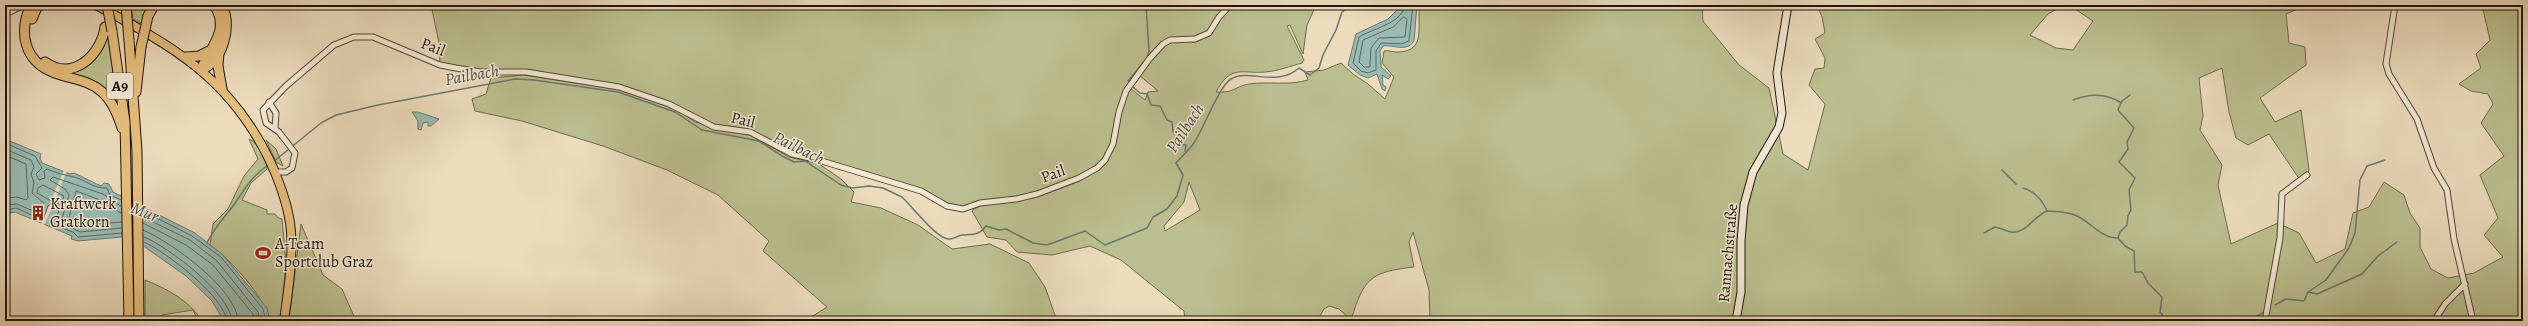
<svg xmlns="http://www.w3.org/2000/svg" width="2528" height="326" font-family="Alegreya,serif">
<rect width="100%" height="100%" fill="#ecdbbd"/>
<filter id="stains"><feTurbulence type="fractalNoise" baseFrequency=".005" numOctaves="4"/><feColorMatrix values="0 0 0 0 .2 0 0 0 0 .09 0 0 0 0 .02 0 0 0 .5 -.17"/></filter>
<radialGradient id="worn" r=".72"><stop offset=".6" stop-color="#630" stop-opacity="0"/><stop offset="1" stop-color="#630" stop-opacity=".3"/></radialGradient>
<path fill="#bbbf8f" stroke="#6d6a4c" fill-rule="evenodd" d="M33 5H35C2 72 96 98 107 29L118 105C111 103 106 90 99 86 85 77 67 75 52 70 24 59 21 29 33 5Z
M131 5H151L141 23 133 19Z
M431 5H1316L1307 25 1303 54 1290 25 1287 26 1304 60 1302 63C1291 66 1277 71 1266 72 1241 74 1231 64 1216 92 1236 93 1235 86 1249 84 1269 81 1288 86 1308 80L1305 72 1324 70 1341 63 1353 74 1368 84 1385 99 1394 77 1382 63 1384 51C1389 50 1392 52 1397 52 1428 52 1416 24 1420 5H1702L1703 21 1739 65 1769 88 1783 154 1808 170 1825 104 1809 85 1815 69 1824 68 1825 58 1815 39 1825 33 1822 17 1817 5H2064L2048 14 2030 35 2056 48 2073 50 2093 21 2069 5H2307L2286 14 2289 43 2305 47 2306 65 2260 98 2275 122 2301 110 2309 170 2307 175 2300 180 2269 134 2248 145 2236 138 2229 112 2222 68 2199 78 2203 116 2200 130 2222 165 2218 185 2231 244 2278 223 2299 233 2316 263 2345 249 2353 213 2369 207 2384 182 2404 195 2410 213 2420 228V247L2431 269 2448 278 2474 273 2503 257 2484 235 2498 218 2480 175 2504 156 2481 123 2493 104 2488 94 2471 91 2459 84 2481 68 2476 54 2490 40 2482 5H2523V321H2301L2300 317 2274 319 2273 321H1430L1429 290 1413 232 1409 242 1414 267C1369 272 1364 279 1351 320L1339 309 1329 306 1324 309 1317 321H1185L1184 311 1121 260 1090 246 1052 255 1017 252 1006 240 987 237 972 211C986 199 1002 203 1019 200 1044 196 1088 181 1106 163L1105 161C1110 151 1115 142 1117 131 1121 116 1121 101 1130 88L1145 100 1148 92 1158 91 1139 75 1165 45 1178 40 1195 39 1170 40 1163 44 1150 58 1126 91 1119 112 1113 144 1105 160 1092 172 1037 194 1016 199 980 203 963 209 947 206 921 191 815 159 792 154 750 132 714 127 669 104 619 87 526 72H481L440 65 439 43ZM1189 182 1200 210 1165 231 1164 226 1184 202Z
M524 75 622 90 673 107 695 122 752 136 789 157 819 164 841 179 854 192 851 202 881 208 918 225 952 249 990 244 1029 263 1045 287 1057 321H805L827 307 763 251 769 241 718 195 667 170 603 146 522 121 475 111 472 99 486 94 491 78Z
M249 139C260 144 266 158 267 169L251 183 242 200 267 210V214H275L278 218 282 219 286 263 281 321H270C264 296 231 260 210 245L213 224 228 209 244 176 258 159Z
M266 140 276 149 283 166 276 162Z
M301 224 323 275 342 289 356 321H289Z
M145 280C167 289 189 300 202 321H198L193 310 162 315V321H145Z"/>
<path fill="#99bbb3" stroke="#68786f" d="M1402 5H1417L1414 41C1406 53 1393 44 1383 46L1380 51 1381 67 1391 76 1388 79 1382 75 1383 85 1386 87 1385 91 1382 89 1377 74 1368 78 1360 75 1348 65 1356 34 1388 19Z
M412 112H418L439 119 431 126H428V122L423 123 421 130 418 129V121Z
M5 139 41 154 40 158 42 163 70 174 74 173 101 186 104 183 109 184 113 192 195 233 223 255 267 308 270 321H224L212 301 186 276 145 247 121 237 78 241 71 239 72 236 15 212 5 214Z"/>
<path fill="#ecdbbd" d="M64 170 67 171 51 210 44 225 41 224Z
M123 194 144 205V249L123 240Z"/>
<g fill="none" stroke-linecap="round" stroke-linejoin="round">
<path stroke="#5c685e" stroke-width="1" d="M1405 5C1403 23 1372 29 1359 37L1353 63 1361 71 1368 73 1376 70V51L1381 43 1401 44 1409 41 1413 5
M1404 17 1407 19 1405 37 1379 38 1371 48 1370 67H1364L1359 62 1363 40 1393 27Z
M5 143 35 156 42 168 36 174 39 180 45 178 44 171 47 169C56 173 65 175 74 177 86 180 94 189 107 188L110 195 121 200
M5 149 31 160 34 167 31 174 34 183 32 193 44 203 38 213 17 204 5 205
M5 155 26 164 28 198 26 200 17 197 5 198
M121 206 103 194 53 177 50 180 65 189 69 195 61 222 80 232 122 228
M5 210 16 208 43 220 48 206 53 202 37 193 38 188 43 185 64 196 62 201 57 204 59 210 54 225 73 232 78 237 122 233
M143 211 192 236 221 257 263 309 266 321
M121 213 100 200 76 191 69 217 83 225 122 222
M143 217 190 240 217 261 258 312 260 321
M143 223 186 245 213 265 253 314 254 321
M143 230C171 242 237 289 238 321
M144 237C168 247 230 293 232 321
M144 242C166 252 224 296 227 321"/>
<path stroke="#68786f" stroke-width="1.5" d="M1358 5 1385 8 1387 5
M1129 83 1128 81 1147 58 1149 51 1146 5
M1132 86 1140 93 1147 94 1151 105 1160 106 1167 120 1172 122 1173 132 1179 131 1181 135 1179 144 1186 145 1185 151
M2130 95 2122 101 2118 110 2134 128 2127 142 2128 149 2119 162 2135 178 2129 190 2131 210 2128 216 2127 225 2120 232 2118 238 2125 246 2134 251 2135 272H2142L2148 283 2162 297 2160 312 2167 321
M2073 100C2088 94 2105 93 2120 102
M273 162 321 123 336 115 378 105 515 79 534 80 618 92 675 112 702 130 759 141 782 156 794 162 805 161 841 185 853 188 869 186 883 188 902 197C912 206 938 241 950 239 954 239 957 236 962 235 972 234 979 236 986 226L999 230 1006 229 1033 243 1047 245 1085 231 1105 245 1147 228 1153 217 1167 209 1177 196 1183 175 1176 163C1182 156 1189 150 1194 143 1204 128 1219 86 1231 79 1249 68 1276 88 1299 68L1310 75 1319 68 1323 55 1336 30 1342 12 1352 5
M2002 170 2016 184
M2023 188C2035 191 2042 200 2047 211 2055 211 2064 212 2072 214 2090 219 2098 238 2118 238
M1984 233 1995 227C2001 228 2006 231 2011 232 2026 234 2034 216 2047 211
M207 243C213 230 221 221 230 210 242 194 250 177 268 165
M2308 292 2317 294 2362 274 2378 256 2397 242
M2275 305 2286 299 2304 301 2308 292 2326 280 2349 248 2355 233 2360 180 2367 166 2385 160
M2249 321 2264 312"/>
<defs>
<path id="street" d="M2395 5 2386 64 2389 74 2417 119 2434 168 2447 190 2454 239 2473 321
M5 14 18 8 20 5
M269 102 276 113 275 129
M275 172H286L292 168 295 153 279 132 266 123 263 110 286 86 334 45 354 37H373L440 65 456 68 481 72H526L619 87 669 104 714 127 750 132 792 154 815 159 921 191 947 206 963 209 980 203 1016 199 1037 194 1079 178 1097 168 1105 160 1113 144 1119 112 1126 91 1150 58 1163 44 1170 40 1195 39 1209 33 1219 17 1230 5
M2265 321 2280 238 2282 194 2307 175
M2434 321 2445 304 2465 284"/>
<path id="secondary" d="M1736 321 1741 292V241L1744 205 1753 172 1779 127 1782 113 1777 73 1788 5"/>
<path id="primary" d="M96 5C174 47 230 78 270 161 280 183 289 207 291 231 293 261 288 291 284 321"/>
<path id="highway" d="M31 5C18 32 24 62 55 73 71 79 88 80 101 91 112 100 118 115 122 128
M148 16 154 5
M32 19 38 5
M112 31 125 122 129 321
M129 40 137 151 139 321
M219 53 218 66 222 89
M186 57 199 56 211 50
M45 62C73 82 101 55 105 27
M201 70C224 60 232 26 222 5
M201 70C210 47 231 30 214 5
M136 92 141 47"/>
</defs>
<use href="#street" stroke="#524637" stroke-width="7"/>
<use href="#secondary" stroke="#1f140a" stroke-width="9"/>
<use href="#primary" stroke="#1f140a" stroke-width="10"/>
<use href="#highway" stroke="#1f140a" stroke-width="11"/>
<use href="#street" stroke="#f3e8d4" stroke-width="5"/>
<use href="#secondary" stroke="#f3e8d4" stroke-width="7"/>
<use href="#primary" stroke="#e6be7e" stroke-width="8"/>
<use href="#highway" stroke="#e6be7e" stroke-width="9"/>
<defs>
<path id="highway-bridge" d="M107 5 112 31
M126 5 129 40
M141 47 148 16"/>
</defs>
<use href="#highway-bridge" stroke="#1f140a" stroke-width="11" stroke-linecap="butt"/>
<use href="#highway-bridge" stroke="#e6be7e" stroke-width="9"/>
</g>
<defs>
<symbol id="building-bare" viewBox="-9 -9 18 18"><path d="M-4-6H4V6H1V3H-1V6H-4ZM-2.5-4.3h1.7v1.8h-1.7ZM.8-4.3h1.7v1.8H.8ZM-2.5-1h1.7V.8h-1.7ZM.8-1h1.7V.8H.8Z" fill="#8f2418" stroke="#f3e8d4" stroke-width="2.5" paint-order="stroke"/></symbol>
<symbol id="stadium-bare" viewBox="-9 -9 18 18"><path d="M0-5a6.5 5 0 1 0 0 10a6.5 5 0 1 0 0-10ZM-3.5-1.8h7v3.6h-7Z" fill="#8f2418" stroke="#f3e8d4" stroke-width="2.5" paint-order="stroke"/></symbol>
</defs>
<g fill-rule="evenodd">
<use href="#building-bare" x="27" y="202" width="22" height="22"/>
<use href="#stadium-bare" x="252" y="242" width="22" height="22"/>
</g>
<g text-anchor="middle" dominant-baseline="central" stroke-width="3" stroke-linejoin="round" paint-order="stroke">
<rect fill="#f3e8d4" stroke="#5f5447" stroke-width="1" x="107" y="73" width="26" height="26" rx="3"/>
<g font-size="15" font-weight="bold" fill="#1f140a">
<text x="120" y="86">A9</text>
</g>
<g font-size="16" fill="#1f140a" stroke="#f3e8d4">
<text transform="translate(433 47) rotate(21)">Pail</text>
<text transform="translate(743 120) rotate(14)">Pail</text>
<text transform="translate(1053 174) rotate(-20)">Pail</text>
<text transform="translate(1728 253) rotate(-85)">Rannachstraße</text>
</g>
<g font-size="16" fill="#1f140a" stroke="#f3e8d4" text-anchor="start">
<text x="50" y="204">Kraftwerk<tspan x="50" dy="18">Gratkorn</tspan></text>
<text x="275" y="244">A-Team<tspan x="275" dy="18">Sportclub Graz</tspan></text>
</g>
<g font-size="17" font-style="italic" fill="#4a4e45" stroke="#f3e8d4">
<text transform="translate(472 75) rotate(-10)">Pailbach</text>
<text transform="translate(1185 128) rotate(-57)">Pailbach</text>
<text transform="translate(799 148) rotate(26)">Pailbach</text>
<text transform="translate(145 212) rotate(22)">Mur</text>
</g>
</g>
<rect width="2528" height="326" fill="none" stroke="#ecdbbd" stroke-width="20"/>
<rect x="6" y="6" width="2516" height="314" fill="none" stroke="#1f140a" stroke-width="2"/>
<rect x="10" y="10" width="2508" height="306" fill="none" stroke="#1f140a"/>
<rect width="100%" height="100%" filter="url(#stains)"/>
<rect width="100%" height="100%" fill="url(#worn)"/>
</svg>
